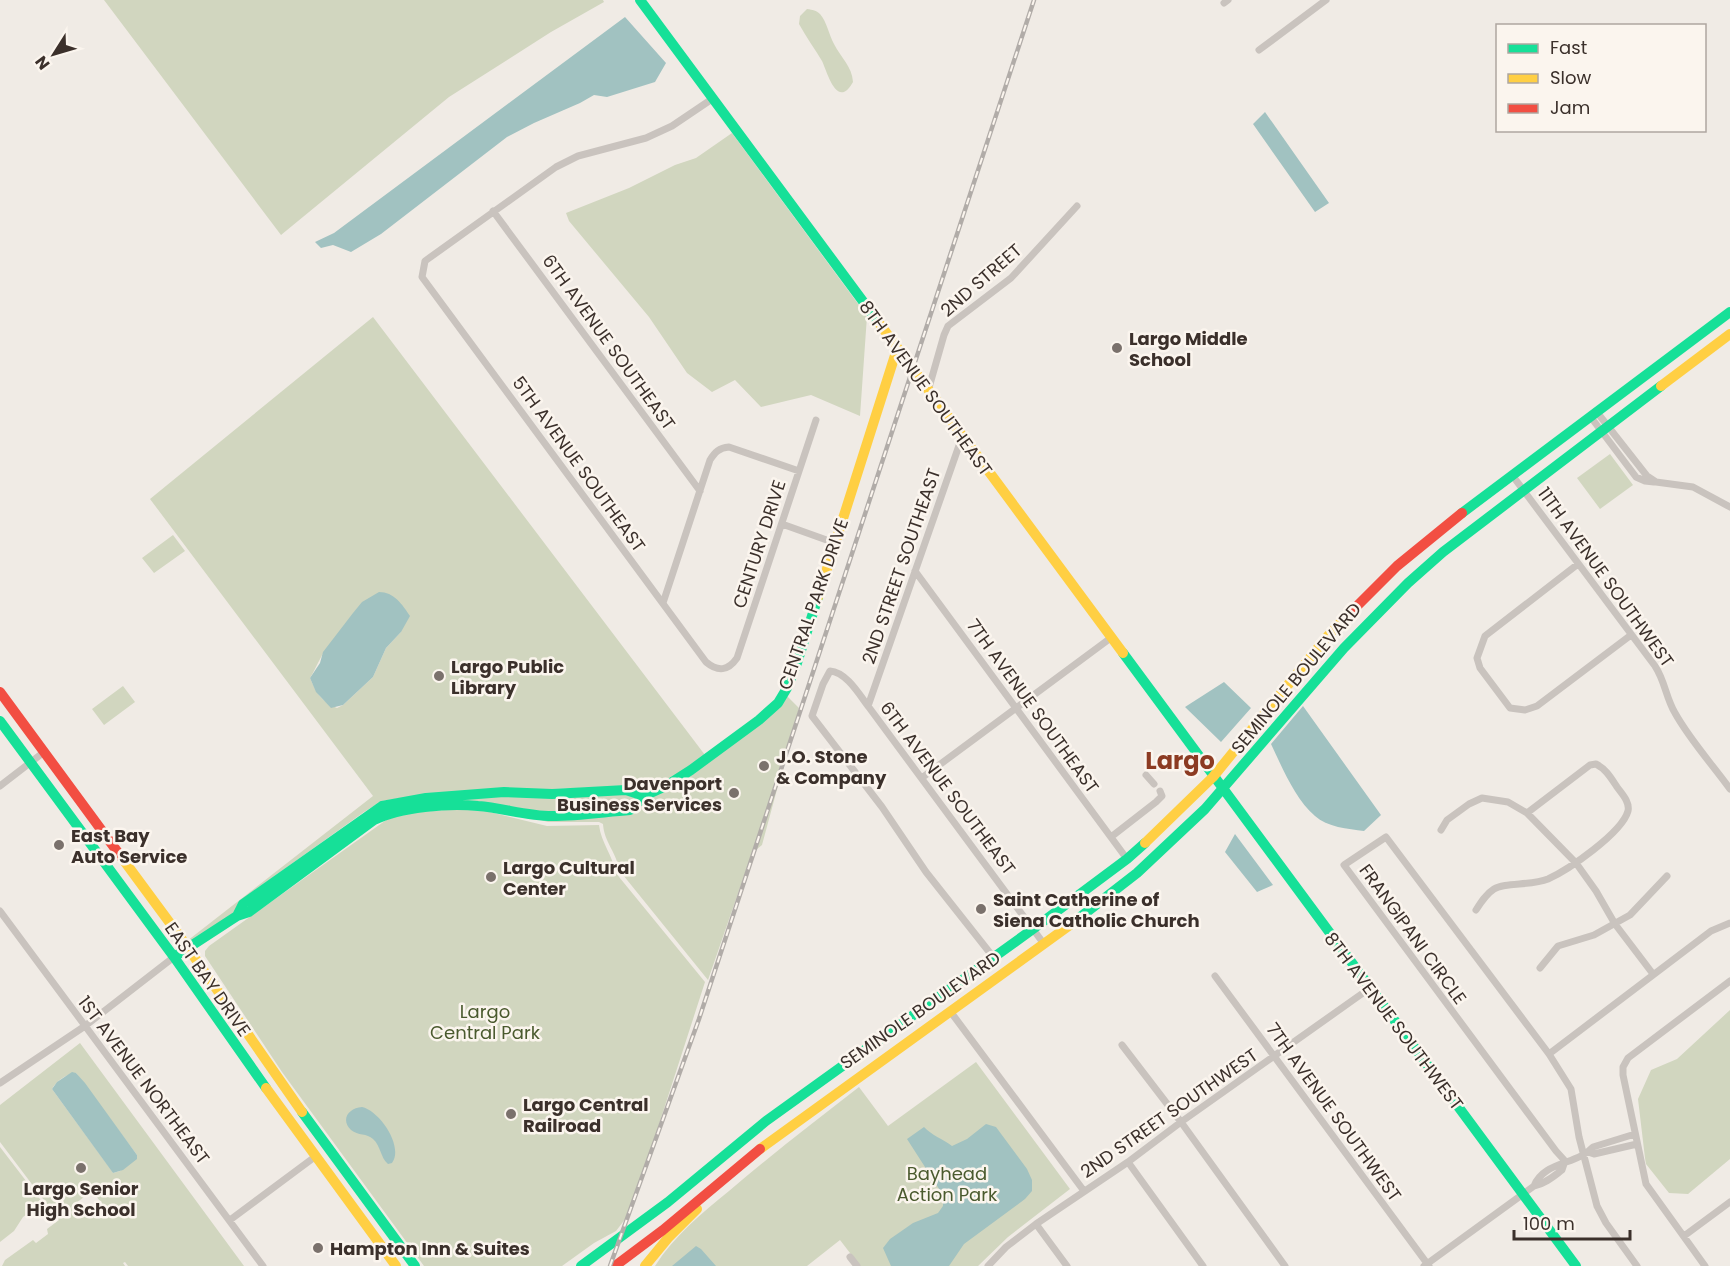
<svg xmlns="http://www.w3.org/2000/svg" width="1730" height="1266" font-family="Poppins,sans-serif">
<rect width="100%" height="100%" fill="#f0ebe5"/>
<path fill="#d1d6bf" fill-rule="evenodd" d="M104 0H603L604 2 551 32 449 97 281 235Z
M807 9C813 10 816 10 820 14 827 22 829 35 834 44 841 58 852 66 853 82 837 111 827 71 822 61 815 49 806 37 799 24L800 16Z
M732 133 867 316 860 416 811 395 761 407 735 380 712 392 687 373 649 317 569 221 566 213 629 188 675 165 696 158Z
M373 317 705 755 665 783 646 791 604 787 426 794 382 801 364 812 241 900 234 913 189 943 187 941 373 796 150 499ZM401 632 386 648 373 677 343 705 337 708C321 702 316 692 310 678 317 667 321 653 330 645 337 639 388 634 401 632Z
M1610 454 1633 485 1600 509 1577 478Z
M173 535 185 551 154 573 142 558Z
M123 686 135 702 104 725 92 709Z
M787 696 799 708 762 845 752 853 708 980 619 870C617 853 604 842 603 824L599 822H548L533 818 603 817 646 801Z
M625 794 637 798 628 806 552 812 400 805 503 796Z
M455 809 486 811 547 826 599 825C601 843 613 855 615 872L705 982 652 1146 626 1218 616 1231 594 1243 562 1266H424L282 1072 205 956V951L209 946 389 818 400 814Z
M1730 1010V1159L1688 1194 1669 1193 1646 1164 1645 1158 1638 1099 1651 1070 1677 1059Z
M80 1043 244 1266H128L125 1262 123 1263 125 1266H2L5 1260 33 1240 36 1243 48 1234 47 1229 59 1220 0 1142V1105ZM76 1073 137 1155 120 1171 113 1173 112 1171 52 1089C57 1080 65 1075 76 1073ZM92 1191 103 1205 95 1212 88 1204 81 1209 76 1203Z
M976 1062 1070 1189 1008 1237 978 1266H860L840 1240 807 1266H655C674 1236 702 1213 729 1191 771 1155 815 1121 859 1087L888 1126Z
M0 1147 43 1203 23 1217 14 1231 0 1242Z"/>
<path fill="#a1c2c1" d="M625 17 666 63 655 82 607 97 594 95 580 103 534 123 507 137 381 234 351 252 333 245 321 248 315 242 334 233Z
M1265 112 1329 203 1315 212 1253 124Z
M379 592C394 592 402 604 410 616L401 632 386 648 373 677 343 705 331 708 316 692 310 678 320 663 323 652 353 613 362 602Z
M1224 682 1251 708 1221 742 1185 707Z
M1303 706 1381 815 1364 831C1348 829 1327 827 1315 816 1295 799 1282 767 1271 744Z
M1235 834 1273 885 1257 892 1225 852Z
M72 1072 76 1073 85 1083 137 1155V1159L123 1170 113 1173 52 1089 57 1082Z
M362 1107C380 1111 404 1147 392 1163L388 1164C380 1157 381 1146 373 1139 367 1133 358 1136 351 1130 340 1119 349 1108 362 1107Z
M986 1124 996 1127 1027 1169 1032 1180V1191L1025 1199 964 1244 949 1266H891L883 1248 890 1239 913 1223 938 1213 943 1206V1195L907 1139 924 1127C931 1135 943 1139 952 1146L967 1139Z
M696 1246 701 1249 716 1266H672Z"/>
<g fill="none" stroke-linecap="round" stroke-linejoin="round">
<path stroke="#c9c3be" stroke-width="7" d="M1224 3 1228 0
M1259 50 1326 0
M712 99 672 126 646 138 578 156 556 167 425 261 422 277 706 662C718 672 728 671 737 658L816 420
M493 211 700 491
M928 391 944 335 948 326 1011 278 1077 206
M1596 411 1647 476 1656 482 1693 487 1730 507
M1590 416 1636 477 1645 481 1654 482
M1512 475 1655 666C1665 681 1666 698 1675 713 1690 740 1712 764 1730 789
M782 524 835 543
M1578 564 1485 636 1477 658 1480 668 1510 708 1525 710 1537 706 1631 635
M915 571 1127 859
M663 603 710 460C715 452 719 448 729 447L799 471
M868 706 962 437
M1146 775 1154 784
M923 777 1112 637
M0 786 44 752
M1441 830 1447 820 1469 804 1482 798 1508 802 1527 813 1576 863 1596 891 1615 924 1653 974
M1111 837 1156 802 1162 796 1160 791
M1476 910C1481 902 1486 894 1494 889 1505 882 1531 886 1548 879 1568 870 1622 833 1628 811 1630 802 1622 794 1617 787 1611 778 1606 769 1596 764L1590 765 1527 813
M0 911 263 1266
M994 958 926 872 882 807 812 716 823 684 830 671C846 672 859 694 868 706L1044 944
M1540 968 1558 946 1594 935 1630 915 1667 876
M1215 976 1429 1266
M950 1011 1084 1191
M1122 1045 1181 1122 1285 1266
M1549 1054 1711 931 1730 923
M0 1083 85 1026 174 957
M1588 1152 1594 1154 1637 1144
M1128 1162 1203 1266
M1566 1162 1556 1151 1344 865 1386 837 1549 1054 1571 1089 1579 1137 1597 1206 1606 1223 1637 1266
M1534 1186C1544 1161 1577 1165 1593 1147L1635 1134
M230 1220 316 1156
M1036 1224 1067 1266
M1684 1236 1730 1202
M850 1257 857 1266
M988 1266 1006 1247 1036 1224 1128 1162 1181 1122 1370 988
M1424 1266 1534 1186C1545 1184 1554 1176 1562 1170L1564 1164
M1705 1266 1646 1184 1623 1075V1067L1628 1058 1730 981"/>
<path stroke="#16e098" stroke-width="10" d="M640 0 879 323
M1462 513 1730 312
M1123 653 1576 1266
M0 721 174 957 266 1088
M237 916 243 904 382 806 426 798 504 792 552 794 626 790 644 796
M1070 925 1137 873 1205 809 1344 648 1408 583 1443 552 1661 386
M174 957 237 916 249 912 374 820C400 807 449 803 478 806 503 808 527 816 552 816 578 816 604 812 630 810L644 796 666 786 691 770 759 720 778 703 787 688 797 663 818 597
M302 1112 415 1266
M581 1266 668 1202 766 1121 1033 929 1127 859 1145 843"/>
<path stroke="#ffcf43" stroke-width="10" d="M879 323 1123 653
M1661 386 1730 334
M818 597 897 349
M1145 843 1213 777 1327 637 1346 617
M122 858 181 938 302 1112
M266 1088 396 1266
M760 1149 1070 925
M645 1266 668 1238 697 1209"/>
<path stroke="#f24e42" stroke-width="10" d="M1346 617 1397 566 1462 513
M0 692 122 858
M615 1266 663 1230 760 1149"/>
<defs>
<path id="rail" d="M610 1266 699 1019 1034 0"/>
</defs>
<use href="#rail" stroke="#b1aca8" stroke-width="4.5"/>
<use href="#rail" stroke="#fbf5ee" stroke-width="2" stroke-dasharray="7" stroke-linecap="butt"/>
</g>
<g fill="#7a716c" stroke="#fbf5ee" stroke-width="2">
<circle cx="1117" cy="348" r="6"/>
<circle cx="439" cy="676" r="6"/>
<circle cx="764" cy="766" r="6"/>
<circle cx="734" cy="793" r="6"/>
<circle cx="59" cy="845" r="6"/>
<circle cx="491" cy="877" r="6"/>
<circle cx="981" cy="909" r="6"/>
<circle cx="511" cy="1114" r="6"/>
<circle cx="81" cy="1168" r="6"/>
<circle cx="318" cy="1248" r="6"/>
</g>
<g text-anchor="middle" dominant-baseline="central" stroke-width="5" stroke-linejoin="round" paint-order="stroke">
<g font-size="18" fill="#3b302b" stroke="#fbf5ee">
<text transform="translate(981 280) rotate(-41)">2ND STREET</text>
<text transform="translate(609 342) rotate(54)">6TH AVENUE SOUTHEAST</text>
<text transform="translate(926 388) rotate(54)">8TH AVENUE SOUTHEAST</text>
<text transform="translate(579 464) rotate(54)">5TH AVENUE SOUTHEAST</text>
<text transform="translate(759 544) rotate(-72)">CENTURY DRIVE</text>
<text transform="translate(901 566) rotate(-71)">2ND STREET SOUTHEAST</text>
<text transform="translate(1606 577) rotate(54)">11TH AVENUE SOUTHWEST</text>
<text transform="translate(813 604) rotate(-71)">CENTRAL PARK DRIVE</text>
<text transform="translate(1296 678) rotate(-50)">SEMINOLE BOULEVARD</text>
<text transform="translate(1033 706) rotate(54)">7TH AVENUE SOUTHEAST</text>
<text transform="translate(948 788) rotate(53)">6TH AVENUE SOUTHEAST</text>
<text transform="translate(1413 934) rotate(54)">FRANGIPANI CIRCLE</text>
<text transform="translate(208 979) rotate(55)">EAST BAY DRIVE</text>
<text transform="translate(920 1010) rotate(-35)">SEMINOLE BOULEVARD</text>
<text transform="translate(1394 1021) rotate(53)">8TH AVENUE SOUTHWEST</text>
<text transform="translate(144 1080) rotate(53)">1ST AVENUE NORTHEAST</text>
<text transform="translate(1334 1112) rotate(54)">7TH AVENUE SOUTHWEST</text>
<text transform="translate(1169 1113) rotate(-35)">2ND STREET SOUTHWEST</text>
</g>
<g font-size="18" font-weight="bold" fill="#3b302b" stroke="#fbf5ee" text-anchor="start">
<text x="1129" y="338">Largo Middle<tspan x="1129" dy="21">School</tspan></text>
<text x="451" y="666">Largo Public<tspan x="451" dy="21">Library</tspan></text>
<text x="776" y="756">J.O. Stone<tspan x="776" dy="21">&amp; Company</tspan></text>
<text x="722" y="783" text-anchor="end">Davenport<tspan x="722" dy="21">Business Services</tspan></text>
<text x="71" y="835">East Bay<tspan x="71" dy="21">Auto Service</tspan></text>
<text x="503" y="867">Largo Cultural<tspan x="503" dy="21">Center</tspan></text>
<text x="993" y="899">Saint Catherine of<tspan x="993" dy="21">Siena Catholic Church</tspan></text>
<text x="523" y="1104">Largo Central<tspan x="523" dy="21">Railroad</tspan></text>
<text x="81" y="1188" text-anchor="middle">Largo Senior<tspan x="81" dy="21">High School</tspan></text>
<text x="330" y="1248">Hampton Inn &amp; Suites</text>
</g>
<g font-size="18" fill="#4a5a2e" stroke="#fbf5ee">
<text x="485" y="1011">Largo<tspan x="485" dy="21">Central Park</tspan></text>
<text x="947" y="1173">Bayhead<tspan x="947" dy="21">Action Park</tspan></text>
</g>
<g font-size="24" font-weight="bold" fill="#8c3b22" stroke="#fbf5ee">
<text x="1180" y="760">Largo</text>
</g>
</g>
<rect x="1496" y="24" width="210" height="108" fill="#fbf5ee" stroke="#aea6a0" stroke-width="1.5"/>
<rect x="1508" y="44" width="30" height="9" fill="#16e098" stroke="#aea6a0" stroke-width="1.5"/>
<text x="1550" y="54" font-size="18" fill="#3b302b">Fast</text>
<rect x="1508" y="74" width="30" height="9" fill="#ffcf43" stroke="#aea6a0" stroke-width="1.5"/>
<text x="1550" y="84" font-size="18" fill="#3b302b">Slow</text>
<rect x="1508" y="104" width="30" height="9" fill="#f24e42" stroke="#aea6a0" stroke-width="1.5"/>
<text x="1550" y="114" font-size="18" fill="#3b302b">Jam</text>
<g transform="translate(54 54) rotate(233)" stroke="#fbf5ee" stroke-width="4.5" paint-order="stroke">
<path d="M0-4.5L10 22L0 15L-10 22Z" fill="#3b302b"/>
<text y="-9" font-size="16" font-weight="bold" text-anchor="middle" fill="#3b302b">N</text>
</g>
<path d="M1514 1230v9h116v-9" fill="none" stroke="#3b302b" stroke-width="3"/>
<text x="1523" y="1230" font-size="18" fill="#3b302b" stroke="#fbf5ee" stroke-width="4.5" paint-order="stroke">100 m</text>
</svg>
